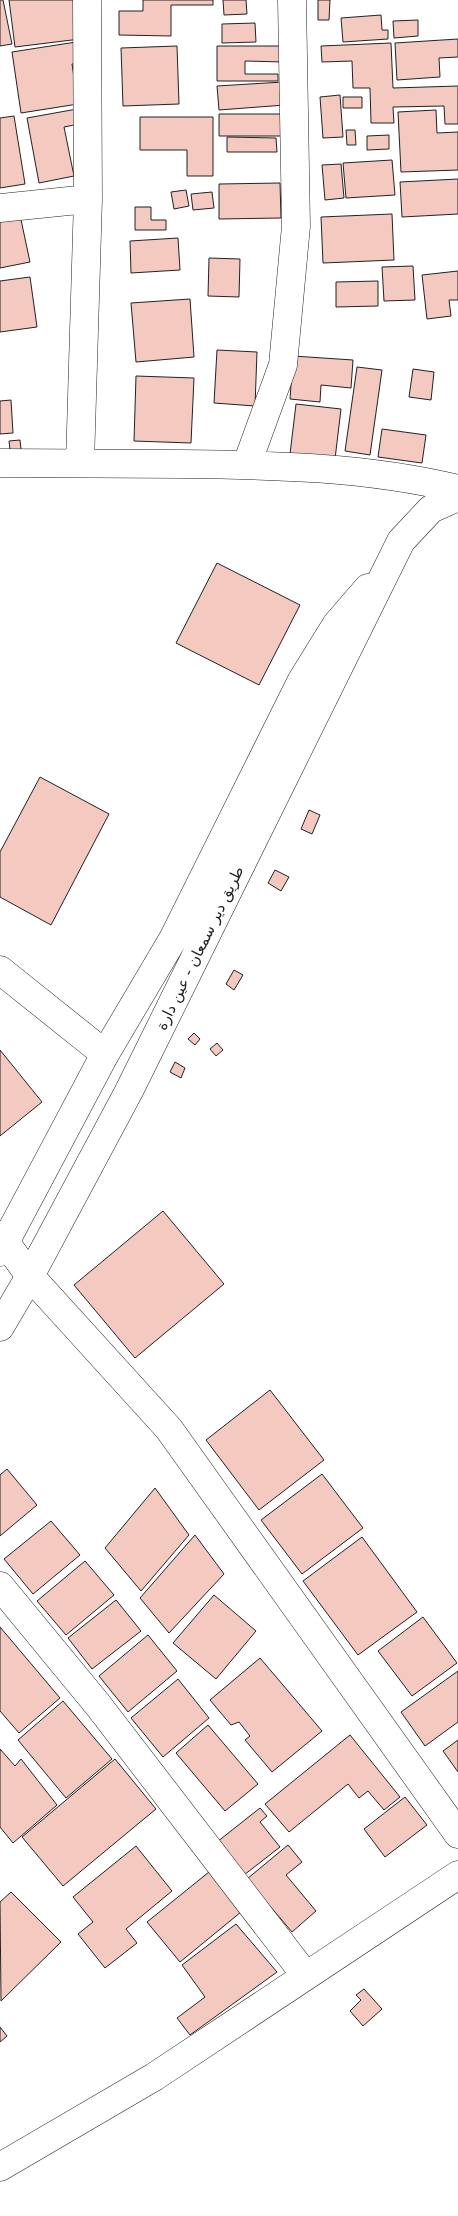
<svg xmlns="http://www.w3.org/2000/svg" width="458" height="2216" font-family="'DejaVu Sans','Noto Naskh Arabic',sans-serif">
<rect width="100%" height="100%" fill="#fff"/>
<path fill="#f3c9c0" stroke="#222" d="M0 0H3L12 44 0 46Z
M9 0H75L80 39 15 47Z
M143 0H213V5H171V36L119 35V11H143Z
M223 0H246L247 14 224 15Z
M318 0H330L329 20H318Z
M381 15 382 30H388V39L343 42 341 18Z
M418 20V36L394 38 393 21Z
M255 23 256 42 222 43V24Z
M458 39V57L439 58 440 77 397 80 395 43Z
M76 42 80 63 72 64 78 104 21 113 12 52Z
M391 43 393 88 458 86V124H445L444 106 393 107 394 123H371L370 88H353L352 61 322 62 321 46Z
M177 46 179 104 123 106 121 48Z
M217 46H285L284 62 245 61V74H278V81H217Z
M283 82 285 105 219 110 217 86Z
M340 95 343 137 323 138 320 97Z
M343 97H362V108H343Z
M77 109 79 124 64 127 74 176 39 183 27 118Z
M436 110 437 133 458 132V170L401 172 398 112Z
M219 114H283L284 136H219Z
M14 116 25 184 0 188V118Z
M140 117H213V176H187V150H140Z
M346 130H355L356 145H347Z
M389 135V149L367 150V136Z
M227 137 276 138 277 152H227Z
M392 160 395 195 346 198 343 163Z
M341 164 344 198 325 200 322 165Z
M458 179V214L402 217 400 182Z
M280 183 281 218 219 219V184Z
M186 190 189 206 174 209 171 192Z
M212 192 214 208 193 210 191 194Z
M135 207H151V220H166V230H135Z
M392 214 394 260 323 263 321 217Z
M20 215 30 262 0 268V219Z
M178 238 180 270 131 273 130 241Z
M209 258 240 259 239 297 208 296Z
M413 266 415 300 384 301 382 267Z
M458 271V300H449L451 316 427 319 422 275Z
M30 277 37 327 0 332V281Z
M378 281V306L336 307V282Z
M190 299 194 357 136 362 131 303Z
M217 350 257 352 255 406 214 403Z
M293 356 353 360 351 388 321 385 320 402 290 399Z
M357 367 382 370 370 455 345 451Z
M413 369 434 372 431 400 409 397Z
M136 376 194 378 191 443 134 441Z
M11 400 13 433 0 434V401Z
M296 404 341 409 335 459 290 454Z
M382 429 426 435 422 463 378 457Z
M20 440 22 458 11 459 9 441Z
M217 563 300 605 259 685 176 643Z
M40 777 109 814 51 925 0 897V852Z
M309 810 320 815 312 834 301 829Z
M275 870 289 877 281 891 268 883Z
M234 970 243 975 234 990 226 984Z
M194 1033 200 1039 195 1045 188 1039Z
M217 1043 223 1050 216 1056 210 1049Z
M0 1050 42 1102 0 1136Z
M175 1062 185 1068 181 1078 170 1072Z
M163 1211 224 1284 135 1358 74 1285Z
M270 1390 324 1460 259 1510 206 1440Z
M7 1469 37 1505 0 1536V1475Z
M322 1474 363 1528 302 1574 261 1520Z
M155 1488 189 1535 141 1591 105 1548Z
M51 1521 80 1555 33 1594 4 1559Z
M195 1535 224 1574 169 1633 140 1598Z
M362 1537 417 1612 358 1655 303 1581Z
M85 1561 114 1595 66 1635 37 1601Z
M214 1595 256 1631 216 1679 173 1643Z
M116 1600 141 1631 92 1669 68 1638Z
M423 1617 457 1663 412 1696 378 1651Z
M0 1627 60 1698 19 1733 0 1711Z
M148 1635 177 1671 128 1712 99 1676Z
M260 1658 322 1731 272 1772 245 1740 250 1736 239 1722 231 1725 210 1700Z
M458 1671V1722L425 1746 401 1712Z
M178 1679 209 1718 163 1757 131 1718Z
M63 1701 112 1759 66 1798 18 1740Z
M208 1725 258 1784 225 1811 176 1753Z
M350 1735 400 1797 384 1810 368 1791 359 1798 348 1784 289 1832 265 1804Z
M458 1740V1772L443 1751Z
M0 1749 15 1766 21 1759 57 1805 13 1843 0 1827Z
M115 1759 156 1809 63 1886 22 1837Z
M405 1797 427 1825 385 1857 364 1829Z
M260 1808 267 1816 260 1822 280 1847 244 1875 217 1842Z
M288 1845 302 1862 286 1875 316 1911 292 1932 247 1879Z
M136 1846 172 1891 126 1929 137 1943 105 1968 78 1934 93 1922 73 1897Z
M209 1872 241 1912 180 1962 147 1922Z
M11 1892 61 1942 1 2001 0 1902Z
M236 1924 277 1972 190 2035 177 2018 205 1997 182 1965Z
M364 1989 382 2009 363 2026 350 2011 361 2000 356 1995Z
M0 2027 7 2036 0 2042Z"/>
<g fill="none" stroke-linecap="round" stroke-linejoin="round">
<defs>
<path id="street" d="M0 208 88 199
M0 463C61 463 122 464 182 464 274 465 368 467 458 489
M80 463 88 199 87 0
M247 464 283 365 296 226 292 0
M0 970 105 1054
M0 1235 30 1276 169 1429 458 1834
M0 1586 98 1705 306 1976
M0 2167 154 2077 458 1875"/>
<path id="secondary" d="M0 1252 105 1054 173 939 302 680 336 625 368 588
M0 1327 30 1276 129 1091 401 541 431 509 458 497"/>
</defs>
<use href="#street" stroke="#222" stroke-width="29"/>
<use href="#secondary" stroke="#222" stroke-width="29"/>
<use href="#street" stroke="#fff" stroke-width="28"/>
<use href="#secondary" stroke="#fff" stroke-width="28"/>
</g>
<g text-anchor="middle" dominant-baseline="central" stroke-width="4" stroke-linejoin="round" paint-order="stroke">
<g font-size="15" fill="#222" stroke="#fff">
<text transform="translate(200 948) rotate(-64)">طريق دير سمعان - عين دارة</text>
</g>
</g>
</svg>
